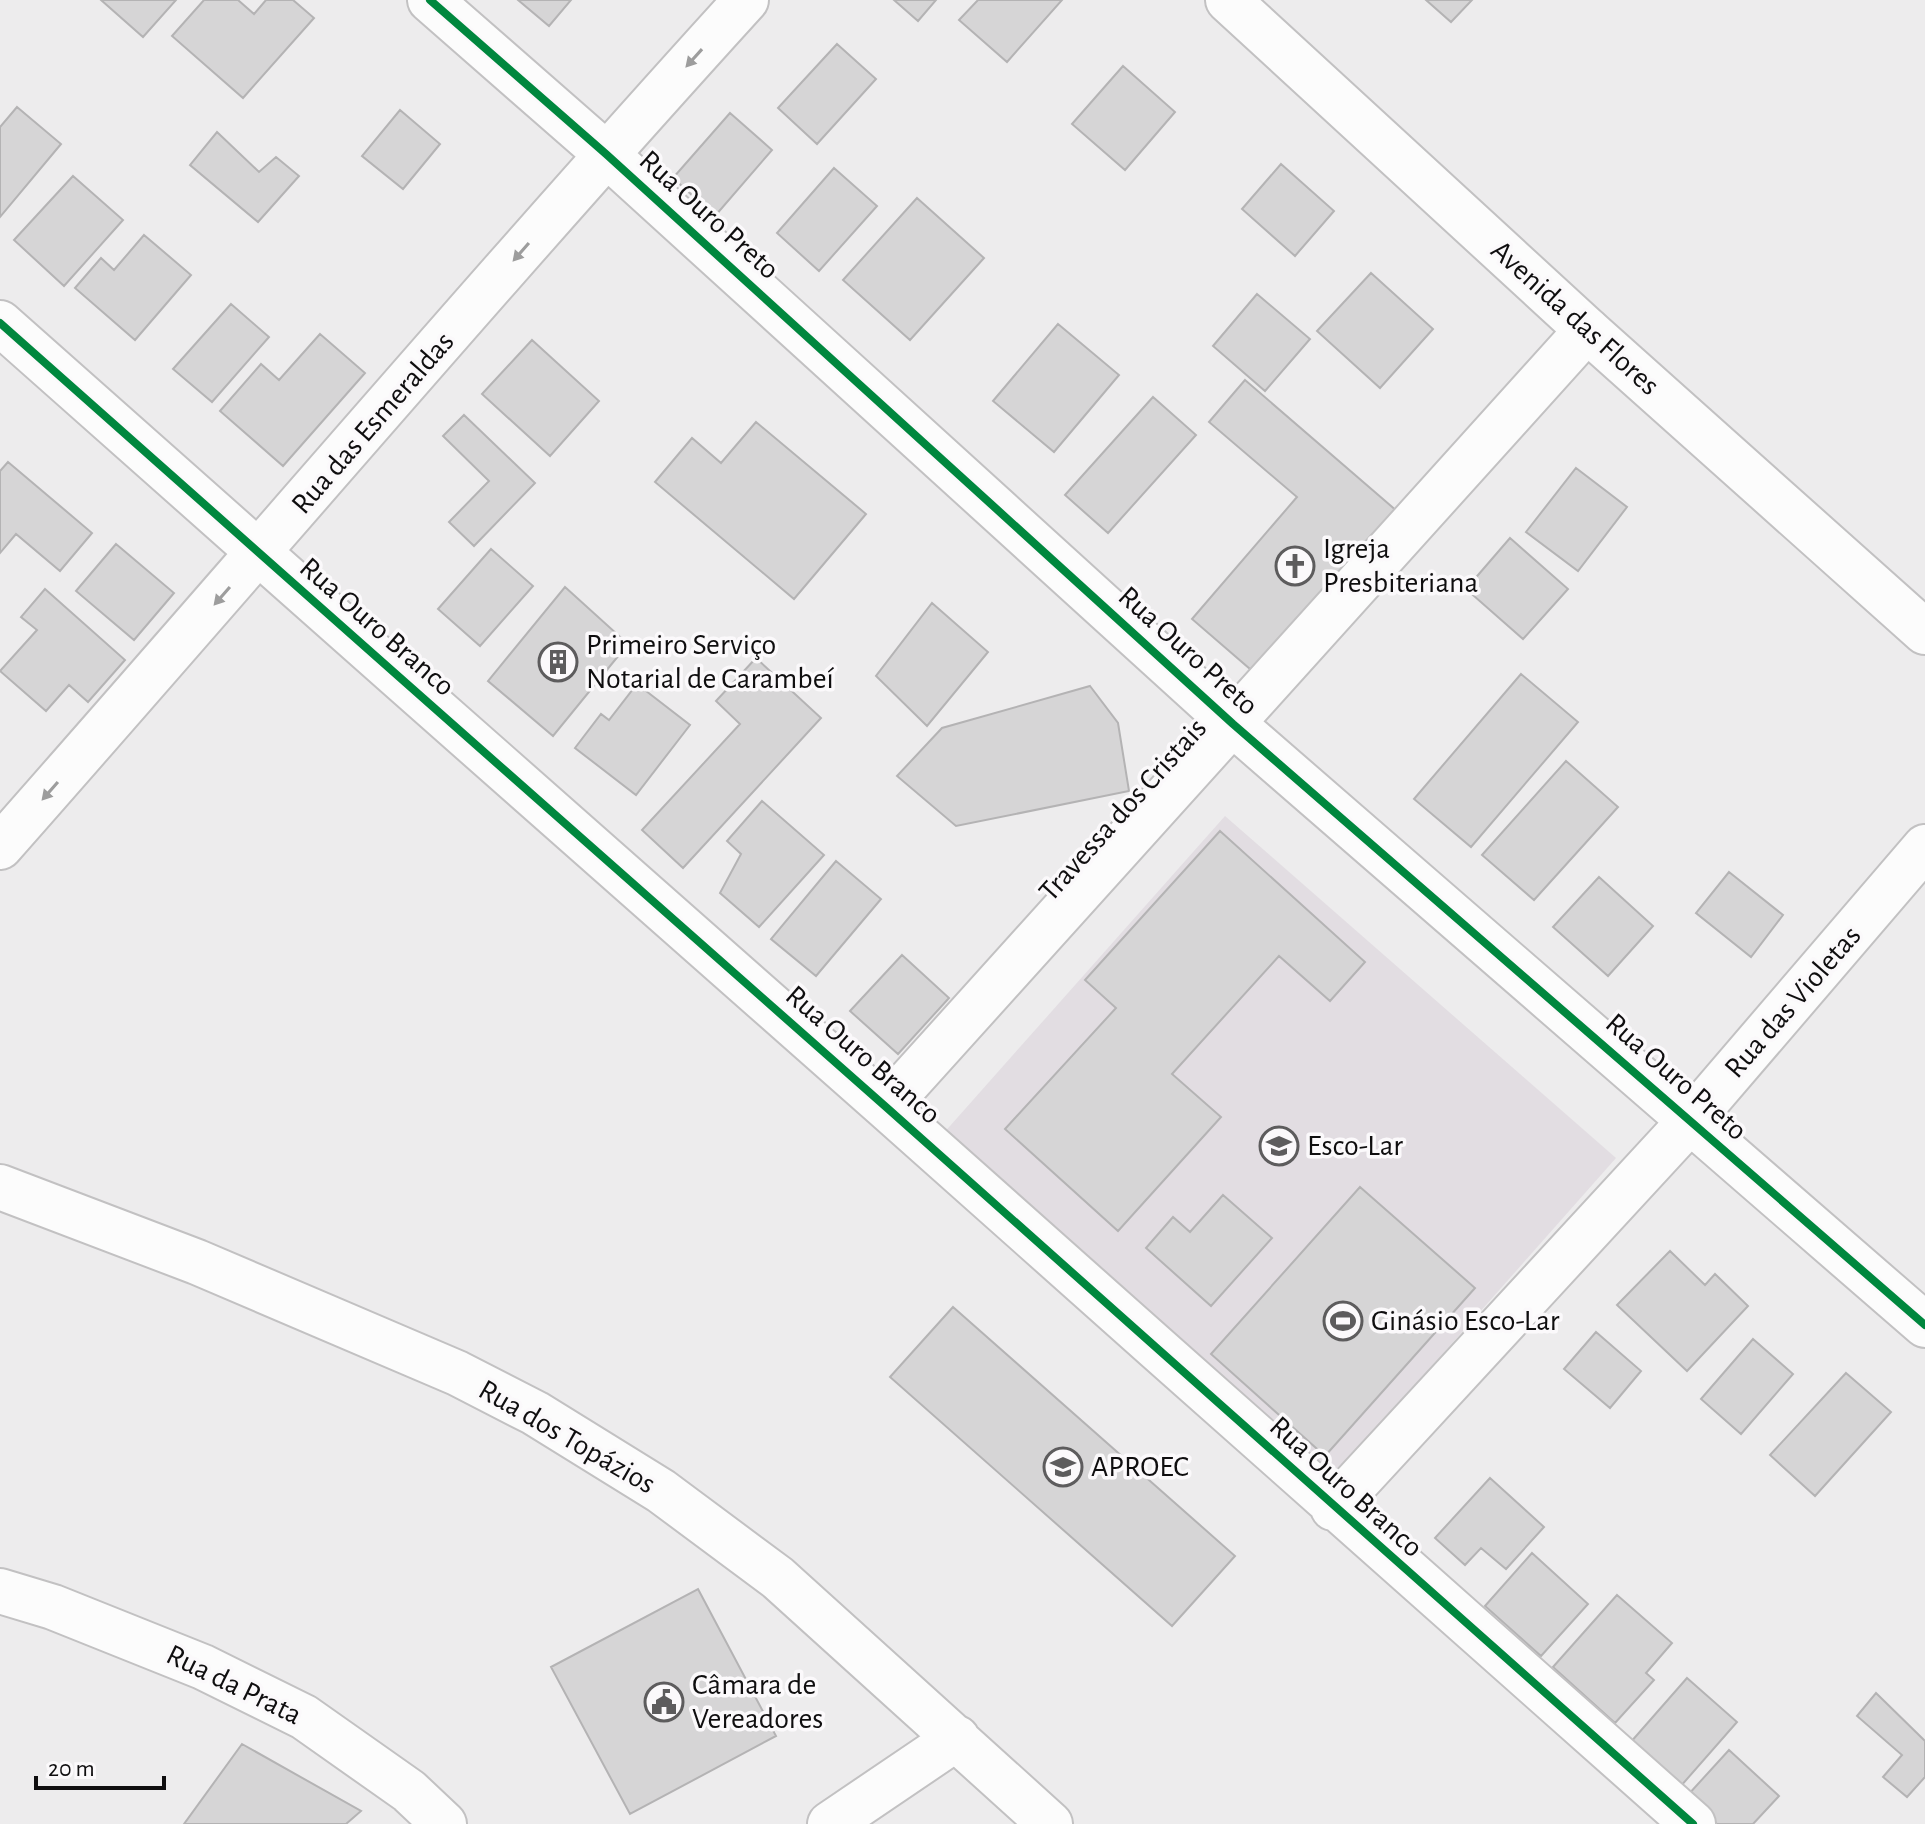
<svg xmlns="http://www.w3.org/2000/svg" width="1925" height="1824" font-family="'Alegreya Sans',sans-serif">
<rect width="100%" height="100%" fill="#edeced"/>
<path fill="#e2dde2" d="M1225 816 1616 1158 1333 1478 942 1135Z"/>
<path fill="#d6d5d6" stroke="#b4b3b4" stroke-width="2" d="M101 0H176L143 37Z
M204 0H238L254 14 266 0H293L314 18 243 98 172 36Z
M518 0H571L549 26Z
M894 0H936L918 21Z
M978 0H1062L1007 62 959 20Z
M1426 0H1472L1451 22Z
M837 44 876 79 817 144 778 108Z
M1123 66 1175 112 1125 170 1072 124Z
M17 107 61 144 0 217V127Z
M400 110 440 144 403 189 362 156Z
M730 113 772 150 715 216 673 178Z
M217 132 259 172 276 157 299 176 258 222 190 165Z
M1281 164 1334 211 1295 256 1242 209Z
M834 168 877 206 819 271 777 233Z
M73 176 123 220 64 286 14 240Z
M917 198 984 258 910 340 843 280Z
M144 235 191 275 135 340 75 288 101 258 114 270Z
M1371 273 1433 329 1380 388 1317 331Z
M1257 294 1310 339 1265 391 1213 346Z
M231 304 269 337 212 402 173 369Z
M1058 324 1119 375 1054 452 993 401Z
M320 334 365 373 283 466 220 411 261 364 279 380Z
M532 340 599 401 550 456 482 394Z
M1245 380 1398 512 1257 675 1192 619 1297 497 1209 422Z
M1153 397 1196 435 1108 533 1065 495Z
M464 415 535 483 474 546 449 522 489 481 443 436Z
M756 422 866 514 794 599 655 482 692 438 721 463Z
M8 462 92 533 60 571 16 534 0 553V471Z
M1576 468 1627 507 1578 571 1526 532Z
M1510 538 1568 589 1523 639 1466 589Z
M116 544 174 593 134 640 76 591Z
M491 549 533 586 480 646 438 609Z
M565 587 628 644 553 736 488 681Z
M45 589 125 660 88 702 69 685 46 711 0 671 37 630 21 617Z
M932 603 988 652 927 726 876 676Z
M756 658 821 718 683 868 642 830 740 724 716 701Z
M1521 674 1578 722 1471 847 1414 799Z
M637 684 690 725 636 795 575 748 601 714 609 720Z
M1090 686 1118 723 1129 791 956 826 897 776 942 728Z
M1566 761 1618 807 1534 900 1482 855Z
M762 801 824 855 759 927 720 893 741 854 727 841Z
M1220 831 1365 962 1330 1001 1279 956 1172 1074 1221 1117 1118 1231 1005 1129 1116 1008 1085 980Z
M836 861 881 899 816 976 771 939Z
M1729 872 1783 915 1751 957 1696 913Z
M1599 877 1653 926 1608 976 1553 927Z
M902 955 949 998 898 1054 850 1011Z
M1360 1187 1475 1288 1325 1456 1211 1354Z
M1223 1195 1272 1238 1211 1306 1146 1248 1173 1217 1190 1232Z
M1670 1251 1705 1285 1715 1274 1748 1306 1687 1371 1617 1305Z
M953 1307 1235 1556 1172 1626 890 1377Z
M1596 1332 1641 1371 1610 1408 1564 1369Z
M1753 1339 1793 1374 1741 1434 1701 1399Z
M1846 1373 1891 1412 1815 1496 1770 1455Z
M1490 1478 1544 1527 1506 1569 1481 1548 1465 1565 1435 1538Z
M1532 1553 1588 1604 1541 1656 1485 1606Z
M698 1589 776 1736 630 1814 551 1667Z
M1617 1595 1672 1643 1646 1673 1654 1680 1615 1723 1553 1667Z
M1687 1678 1737 1722 1680 1787 1630 1743Z
M1876 1693 1925 1741V1777L1907 1797 1883 1777 1902 1755 1857 1716Z
M242 1744 361 1811 346 1824H184Z
M1729 1750 1779 1796 1753 1824H1717L1687 1796Z"/>
<g fill="none" stroke-linecap="round" stroke-linejoin="round">
<defs>
<path id="minor" d="M430 0 606 154 1233 724 1925 1325
M0 323C294 586 591 845 886 1107 1155 1346 1423 1586 1693 1824
M0 847C249 565 493 278 746 0
M886 1107 1587 330
M0 1187 197 1262 457 1373 535 1413 661 1491 778 1578 1050 1824
M1333 1508 1690 1121 1925 847
M0 1591 53 1607 203 1667 304 1717 409 1791 444 1824
M830 1824 957 1738"/>
<path id="tertiary" d="M1228 0 1587 330 1925 632"/>
</defs>
<use href="#minor" stroke="#c2c1c2" stroke-width="48"/>
<use href="#tertiary" stroke="#c2c1c2" stroke-width="48"/>
<use href="#minor" stroke="#fcfcfc" stroke-width="44"/>
<use href="#tertiary" stroke="#fcfcfc" stroke-width="44"/>
<defs>
<path id="cycleway" d="M430 0 606 154 1233 724 1925 1325
M0 323C294 586 591 845 886 1107 1155 1346 1423 1586 1693 1824"/>
</defs>
<use href="#cycleway" stroke="#fbf9fb" stroke-width="13"/>
<use href="#cycleway" stroke="#00873e" stroke-width="8"/>
</g>
<defs><path id="oneway-solid" d="M-6-.8H1V-3.2L6.5 0L1 3.2V.8H-6Z" transform="scale(2)"/></defs>
<g fill="#9d9d9d">
<use href="#oneway-solid" transform="translate(694 58) rotate(132)"/>
<use href="#oneway-solid" transform="translate(521 252) rotate(131)"/>
<use href="#oneway-solid" transform="translate(222 596) rotate(131)"/>
<use href="#oneway-solid" transform="translate(50 791) rotate(131)"/>
</g>
<defs>
<symbol id="church-ring" viewBox="-11 -11 22 22"><circle r="9.5" fill="#fbf9fb" stroke="#5d5c5d" stroke-width="1.5"/><path d="M-1.2-6h2.4v3.5h3.3v2.4h-3.3V6h-2.4V-.1h-3.3v-2.4h3.3Z" fill="#5d5c5d"/></symbol>
<symbol id="building-ring" viewBox="-11 -11 22 22"><circle r="9.5" fill="#fbf9fb" stroke="#5d5c5d" stroke-width="1.5"/><path d="M-4-6H4V6H1V3H-1V6H-4ZM-2.5-4.3h1.7v1.8h-1.7ZM.8-4.3h1.7v1.8H.8ZM-2.5-1h1.7V.8h-1.7ZM.8-1h1.7V.8H.8Z" fill="#5d5c5d"/></symbol>
<symbol id="school-ring" viewBox="-11 -11 22 22"><circle r="9.5" fill="#fbf9fb" stroke="#5d5c5d" stroke-width="1.5"/><path d="M0-5L7-2L0 1L-7-2ZM-4 1L0 2.5L4 1V4Q0 6-4 4Z" fill="#5d5c5d"/></symbol>
<symbol id="stadium-ring" viewBox="-11 -11 22 22"><circle r="9.5" fill="#fbf9fb" stroke="#5d5c5d" stroke-width="1.5"/><path d="M0-5a6.5 5 0 1 0 0 10a6.5 5 0 1 0 0-10ZM-3.5-1.8h7v3.6h-7Z" fill="#5d5c5d"/></symbol>
<symbol id="civic-ring" viewBox="-11 -11 22 22"><circle r="9.5" fill="#fbf9fb" stroke="#5d5c5d" stroke-width="1.5"/><path d="M-.6-6.5H3V-4.5H.6V-3L4-1V1h2V6H-6V1h2V-1L-.6-3ZM-1.2 2.5V6h2.4V2.5Z" fill="#5d5c5d"/></symbol>
</defs>
<g fill-rule="evenodd">
<use href="#church-ring" x="1273" y="544" width="44" height="44"/>
<use href="#building-ring" x="536" y="640" width="44" height="44"/>
<use href="#school-ring" x="1257" y="1124" width="44" height="44"/>
<use href="#stadium-ring" x="1321" y="1299" width="44" height="44"/>
<use href="#school-ring" x="1041" y="1445" width="44" height="44"/>
<use href="#civic-ring" x="642" y="1680" width="44" height="44"/>
</g>
<g text-anchor="middle" dominant-baseline="central" stroke-width="7" stroke-linejoin="round" paint-order="stroke">
<g font-size="30" fill="#0f0e0f" stroke="#fbf9fb">
<text transform="translate(709 215) rotate(42)">Rua Ouro Preto</text>
<text transform="translate(1575 318) rotate(42)">Avenida das Flores</text>
<text transform="translate(373 423) rotate(-49)">Rua das Esmeraldas</text>
<text transform="translate(377 627) rotate(41)">Rua Ouro Branco</text>
<text transform="translate(1188 651) rotate(42)">Rua Ouro Preto</text>
<text transform="translate(1123 810) rotate(-48)">Travessa dos Cristais</text>
<text transform="translate(1793 1002) rotate(-49)">Rua das Violetas</text>
<text transform="translate(863 1055) rotate(41)">Rua Ouro Branco</text>
<text transform="translate(1676 1077) rotate(41)">Rua Ouro Preto</text>
<text transform="translate(567 1437) rotate(30)">Rua dos Topázios</text>
<text transform="translate(1346 1487) rotate(42)">Rua Ouro Branco</text>
<text transform="translate(234 1685) rotate(26)">Rua da Prata</text>
</g>
<g font-size="30" fill="#0f0e0f" stroke="#fbf9fb" text-anchor="start">
<text x="1323" y="549">Igreja<tspan x="1323" dy="34">Presbiteriana</tspan></text>
<text x="586" y="645">Primeiro Serviço<tspan x="586" dy="34">Notarial de Carambeí</tspan></text>
<text x="1307" y="1146">Esco-Lar</text>
<text x="1371" y="1321">Ginásio Esco-Lar</text>
<text x="1091" y="1467">APROEC</text>
<text x="692" y="1685">Câmara de<tspan x="692" dy="34">Vereadores</tspan></text>
</g>
</g>
<path d="M36 1776v12h128v-12" fill="none" stroke="#0f0e0f" stroke-width="4"/>
<text x="48" y="1776" font-size="24" fill="#0f0e0f" stroke="#fbf9fb" stroke-width="6" paint-order="stroke">20 m</text>
</svg>
